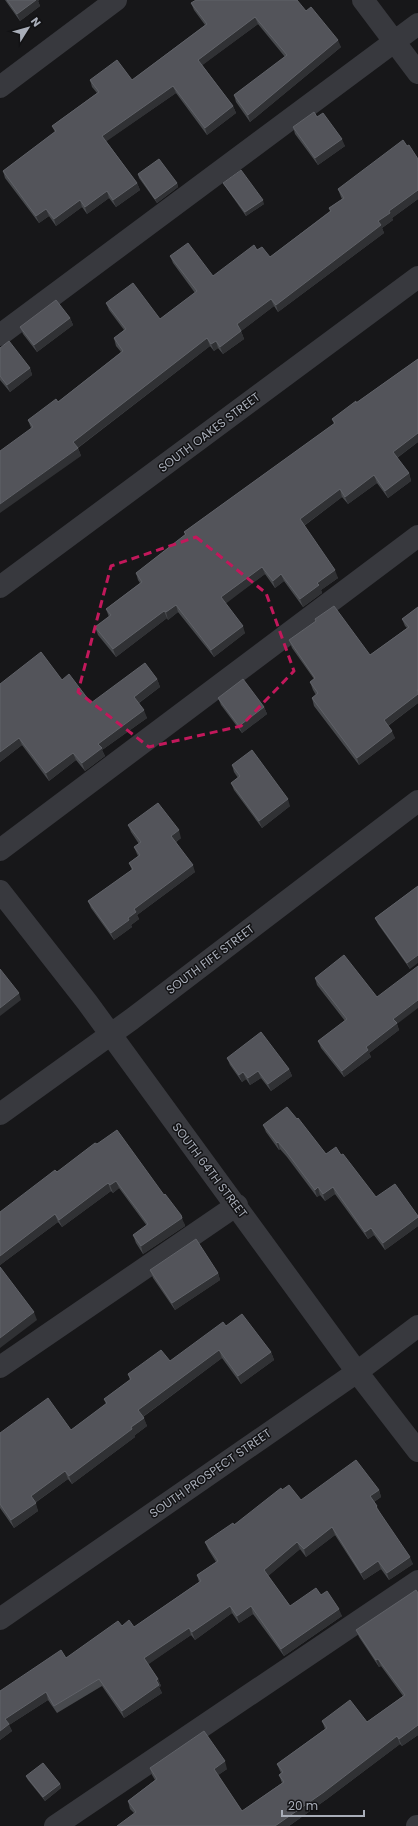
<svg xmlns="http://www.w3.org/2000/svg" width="418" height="1826" font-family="Poppins,sans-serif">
<rect width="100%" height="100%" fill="#171719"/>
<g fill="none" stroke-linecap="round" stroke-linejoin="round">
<path stroke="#38393e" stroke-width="22" d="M363 0 418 73
M0 87 116 0
M0 335 418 24
M0 587 418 277
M0 850 418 536
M0 891 87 1002 357 1372 418 1451
M0 1114 132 1019 418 801
M0 1367 237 1205
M0 1619 357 1372 418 1326
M55 1826 418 1581
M417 1826H418"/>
</g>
<path fill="#484a4e" d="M5 0H39L38 1 40 6 20 21Z
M191 3 306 11 341 47 250 122 236 102 234 95 285 57 258 24 202 65 233 106 236 113 207 135 176 93 106 141 137 183 140 190 116 207 109 198 87 214 82 207 56 226 49 216 39 223 5 178 3 171 55 132 52 126 97 93 92 87 90 80H132L205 25 194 10Z
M317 117 345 146 318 165 295 134 293 127Z
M407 146 418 159V199L392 218 393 220 382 228 384 233 278 312 274 306 241 331 244 339 223 354 218 348 214 351 210 346 78 448 81 456 31 428 28 420 58 402 121 352 116 346 114 338 124 330 109 310 106 303 160 319 195 293 173 263 170 256 213 276 257 250 270 257 330 211 329 208 342 199 341 197 338 189Z
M138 174 177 183 178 187 157 203 139 178Z
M223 183 264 204 246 216 225 186Z
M70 318 73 325 37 352 23 334 20 327Z
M0 348 30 368 32 375 10 392 0 380Z
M418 359V442L397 458 409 473 411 481 388 498 377 483 348 504 342 497 304 526 338 578 321 590 322 593 303 607 284 581 275 588 265 574 225 603 245 633 214 657 178 612 168 620 167 618 116 657 98 635 95 627 109 617 106 609 140 583 138 580 136 573 185 535 184 532 334 424 332 419 356 403Z
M418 607V703L388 726 395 738 359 765 314 706 312 698 316 695 313 690 310 682 314 679 292 648 289 640 316 621 315 619 370 655 407 628 405 626 402 619Z
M157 679 160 687 139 703 147 718 102 750 105 756 85 771 76 760 49 781 22 745 0 762V684L62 680 91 703Z
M218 698 264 707 267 714 242 733 221 705Z
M232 765 290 806 262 828 234 790 231 783 238 778 234 772Z
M128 825 181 838 176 842 195 872 137 915 139 919 131 925 132 927 114 940 91 908 88 901 132 870 129 863 138 856 137 854 134 847 139 844 131 832Z
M418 886 410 969 378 924 375 918Z
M315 978 397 1024 399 1030 369 1053 371 1057 344 1077 321 1048 318 1041 345 1021 317 985Z
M227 1058 289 1069 292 1076 271 1091 261 1078 250 1085 246 1079 242 1082 230 1065Z
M297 1119 326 1154 376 1197 418 1216V1226L385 1250 374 1235 368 1239 335 1194 325 1201 320 1195 317 1197 287 1157 280 1149 279 1150 266 1132 263 1125Z
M97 1144 184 1223 185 1226 143 1254 136 1243 133 1235 147 1226 119 1188 113 1193 111 1191 62 1227 58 1222 0 1265V1212Z
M150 1270 218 1273 220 1280 175 1310 153 1278Z
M226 1326 271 1352 274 1360 241 1384 222 1358 143 1417 147 1426 135 1435V1437L72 1484 68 1479 35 1503 38 1511 14 1528 0 1508V1433L71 1430 106 1404 104 1399 130 1380 128 1374 170 1361Z
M282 1490 301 1500 379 1490 381 1497 374 1502 380 1513 413 1564 389 1580 381 1569 364 1580 335 1535 306 1557 300 1549 268 1576 290 1606 321 1595 342 1616 284 1656 253 1614 239 1623 232 1613 195 1640 191 1635 148 1664 158 1679 161 1686 159 1687 162 1693 124 1718 102 1686 57 1713 48 1700 9 1725 12 1731 0 1740V1691L66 1658 122 1626 134 1627 199 1582 197 1575 216 1562 208 1549 205 1542 234 1525Z
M418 1593V1735L402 1746 400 1744 327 1799 289 1826 134 1813 130 1809 128 1801 155 1780 152 1775 150 1768 227 1769 218 1775 242 1811 282 1783 279 1775 281 1773 280 1771 277 1764 325 1729 322 1721 367 1722 403 1696 381 1666 379 1667 359 1637 356 1630Z
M26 1776 60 1784 61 1788 45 1801 28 1780Z"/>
<path fill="#303134" d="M36 0H39L38 1 40 6 20 21 17 14Z
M255 17 258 24 200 67 198 60Z
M338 40 341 47 250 122 248 115Z
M173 86 176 93 104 143 102 136Z
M233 106 236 113 207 135 205 128Z
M342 139 345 146 318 165 315 158Z
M137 183 140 190 116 207 113 200Z
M177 183 178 187 157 203 155 199Z
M418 190V199L392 218 393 220 382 228 384 233 278 312 276 305 378 221 389 211Z
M107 191 109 198 87 214 85 207Z
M80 200 82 207 56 226 54 219Z
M263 200 264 204 246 216 245 212Z
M46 209 49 216 39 223 36 216Z
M271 299 274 306 240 332 237 324Z
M70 318 73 325 37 352 34 345Z
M241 331 244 339 223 354 220 347Z
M207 338 210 346 76 449 73 442Z
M216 341 218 348 214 351 211 344Z
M30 368 32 375 10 392 7 385Z
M418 433V442L395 459 393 452Z
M78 448 81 456 0 513V504Z
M409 473 411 481 388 498 385 491Z
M374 475 377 483 348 504 345 497Z
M340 489 342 497 302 527 300 519Z
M262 567 265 574 224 605 221 597Z
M335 570 338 578 321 590 322 593 303 607 300 599 317 583Z
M281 574 284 581 275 588 273 581Z
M176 605 178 612 168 620 166 612Z
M164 611 167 618 116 657 113 649Z
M243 626 245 633 214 657 211 650Z
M157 679 160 687 137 704 134 697Z
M418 694V703L386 727 384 720Z
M264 707 267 714 242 733 239 726Z
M144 710 147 718 102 750 105 756 85 771 82 763 98 744Z
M392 731 395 738 359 765 357 758Z
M19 738 22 745 0 762V752Z
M73 753 76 760 49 781 46 773Z
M288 799 290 806 262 828 259 821Z
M179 830 181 838 174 843 171 836Z
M193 865 195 872 137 915 139 919 131 925 132 927 114 940 111 933 128 918 134 909Z
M418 955V963L410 969 407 963Z
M19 993 21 1000 0 1016V1008Z
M418 1000V1008L397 1024 399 1030 369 1053 371 1057 344 1077 342 1071 393 1019Z
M289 1069 292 1076 271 1091 268 1084Z
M258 1071 261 1078 250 1085 248 1078Z
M243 1072 246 1079 242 1082 239 1075Z
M278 1142 280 1149 279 1150 277 1143Z
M116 1181 119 1188 113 1193 110 1185Z
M108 1183 111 1191 62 1227 59 1220Z
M318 1187 320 1195 317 1197 315 1190Z
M333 1187 335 1194 325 1201 323 1194Z
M55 1214 58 1222 0 1265V1256Z
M181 1215 185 1226 143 1254 141 1246Z
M418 1217V1226L385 1250 383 1243Z
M371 1228 374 1235 368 1239 365 1232Z
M218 1273 220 1280 175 1310 172 1303Z
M34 1312 37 1320 0 1348V1338Z
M219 1350 222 1358 141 1418 138 1410Z
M271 1352 274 1360 241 1384 238 1376Z
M144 1418 147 1426 135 1435V1437L72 1484 69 1476Z
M65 1471 68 1479 33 1504 31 1496Z
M379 1490 381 1497 372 1503 370 1496Z
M36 1503 38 1511 14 1528 11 1520Z
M377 1506 380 1513 376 1507Z
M332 1527 335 1535 306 1557 304 1549Z
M297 1542 300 1549 267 1577 264 1570Z
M410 1557 413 1564 389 1580 387 1573Z
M378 1561 381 1569 364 1580 361 1573Z
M230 1606 232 1613 195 1640 192 1632Z
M251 1606 253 1614 239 1623 237 1616Z
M339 1609 342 1616 284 1656 281 1649Z
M189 1628 191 1635 146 1666 144 1658Z
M378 1659 381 1666 379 1667 376 1660Z
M158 1679 161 1686 159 1687 162 1693 124 1718 122 1711Z
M46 1692 48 1700 9 1725 12 1731 0 1740V1731L5 1719Z
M418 1725V1735L402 1746 399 1739Z
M397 1736 400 1744 327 1799 289 1826H275Z
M225 1761 227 1769 217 1776 214 1769Z
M60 1784 61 1788 45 1801 43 1797Z"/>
<path fill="#53545a" stroke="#606268" d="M7 0H36L17 14Z
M196 0H297L306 11 311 7 338 40 248 115 234 95 287 55 255 17 198 60 233 106 205 128 173 86 102 136 137 183 113 200 107 191 85 207 80 200 54 219 46 209 36 216 3 171 56 131 52 126 99 92 90 80 117 60 132 80 207 24 191 3Z
M314 112 317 117 323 113 342 139 315 158 293 127Z
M403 140 407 146 409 145 418 159V190L389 211 390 213 378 221 381 225 276 305 271 299 237 324 241 331 220 347 216 341 211 344 207 338 73 442 78 448 0 504V451L33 427 28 420 56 399 58 402 123 351 114 338 126 329 106 303 133 283 160 319 197 291 170 256 188 243 213 276 254 245 257 250 262 247 270 257 331 211 329 208 344 198 338 189Z
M159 159 177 183 155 199 138 174Z
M241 170 263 200 245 212 223 183Z
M56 300 70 318 34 345 20 327Z
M9 341 30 368 7 385 0 376V348Z
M418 359V433L393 452 409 473 385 491 374 475 345 497 340 489 300 519 335 570 317 583 319 585 300 599 281 574 273 581 262 567 221 597 243 626 211 650 176 605 166 612 164 611 113 649 95 627 111 615 106 609 142 582 136 573 186 534 184 532 335 423 332 419 356 401V403Z
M334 606 370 655 409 627 402 619 418 607V690H417L418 692V694L384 720 392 731 357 758 312 698 318 693 310 682 315 678 289 640 316 621 315 619Z
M41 652 62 680 69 674 91 703 145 663 157 679 134 697 144 710 98 744 102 748 82 763 73 753 46 773 19 738 0 752V684Z
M243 679 264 707 239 726 218 698Z
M252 750 288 799 259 821 231 783 240 776 232 765Z
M158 803 179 830 171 836 193 865 134 909 136 912 128 918 129 920 111 933 88 901 133 869 129 863 140 855 134 847 141 842 128 825Z
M418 886V955L407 963 375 918Z
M344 955 377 997 418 966V1000L393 1019 397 1023 366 1047 368 1050 342 1071 318 1041 347 1019 315 978Z
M0 969 19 993 0 1008Z
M261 1032 289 1069 268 1084 258 1071 248 1078 243 1072 239 1075 227 1058Z
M287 1107 297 1119 298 1118 326 1154 336 1147 341 1155 343 1154 376 1197 395 1184 418 1216V1217L383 1243 371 1228 365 1232 333 1187 323 1194 318 1187 315 1190 285 1150 278 1142 277 1143 263 1125Z
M117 1130 164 1195 165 1194 181 1215 182 1218 141 1246 133 1235 148 1224 116 1181 110 1185 108 1183 59 1220 55 1214 0 1256V1212L55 1170 57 1172 95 1143 97 1144Z
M196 1239 218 1273 172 1303 150 1270Z
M0 1267 34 1312 0 1338Z
M242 1314 271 1352 238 1376 219 1350 138 1410 144 1418 131 1427 132 1429 69 1476 65 1471 31 1496 36 1503 11 1520 0 1504V1433L48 1398 71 1430 107 1403 104 1399 131 1379 128 1374 161 1350 170 1361 223 1322 226 1326Z
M356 1460 379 1490 370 1496 377 1506 376 1507 410 1557 387 1573 378 1561 361 1573 332 1527 304 1549 297 1542 264 1570 290 1606 316 1588 321 1595 327 1591 339 1609 281 1649 251 1606 237 1616 230 1606 192 1632 189 1628 144 1658 158 1679 156 1680 159 1685 122 1711 99 1679 54 1706 46 1692 5 1719 9 1724 0 1731V1691L61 1650 66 1658 118 1621 122 1626 129 1620 134 1627 201 1581 197 1575 218 1561 205 1542 233 1523 234 1525 281 1488 282 1490 289 1485 301 1500Z
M416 1590 418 1593V1725L399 1739 397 1736 324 1792 275 1826H117L136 1812 128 1801 157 1779 150 1768 204 1731 225 1761 214 1769 242 1811 284 1782 279 1775 283 1772 277 1764 327 1728 322 1721 350 1700 367 1722 405 1695 378 1659 376 1660 356 1630Z
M43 1763 60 1784 43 1797 26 1776Z"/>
<path fill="none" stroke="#c2185b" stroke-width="3" stroke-dasharray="8 5" stroke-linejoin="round" d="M196 537 266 593 294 671 241 726 149 747 78 692 111 566Z"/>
<g text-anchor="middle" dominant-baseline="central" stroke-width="3" stroke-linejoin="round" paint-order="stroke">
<g font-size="12" fill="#a9aeb9" stroke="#121214">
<text transform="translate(209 432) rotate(-37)">SOUTH OAKES STREET</text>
<text transform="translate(210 959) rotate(-37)">SOUTH FIFE STREET</text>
<text transform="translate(210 1170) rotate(53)">SOUTH 64TH STREET</text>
<text transform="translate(210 1473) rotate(-35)">SOUTH PROSPECT STREET</text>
</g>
</g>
<g transform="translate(28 28) rotate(53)" stroke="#121214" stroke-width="3" paint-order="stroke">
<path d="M0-3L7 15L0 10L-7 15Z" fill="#a9aeb9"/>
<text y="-6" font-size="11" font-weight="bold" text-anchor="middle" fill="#a9aeb9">N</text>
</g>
<path d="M282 1810v6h82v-6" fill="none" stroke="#a9aeb9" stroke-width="2"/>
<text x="288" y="1810" font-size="12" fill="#a9aeb9" stroke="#121214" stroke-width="3" paint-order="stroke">20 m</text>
</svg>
